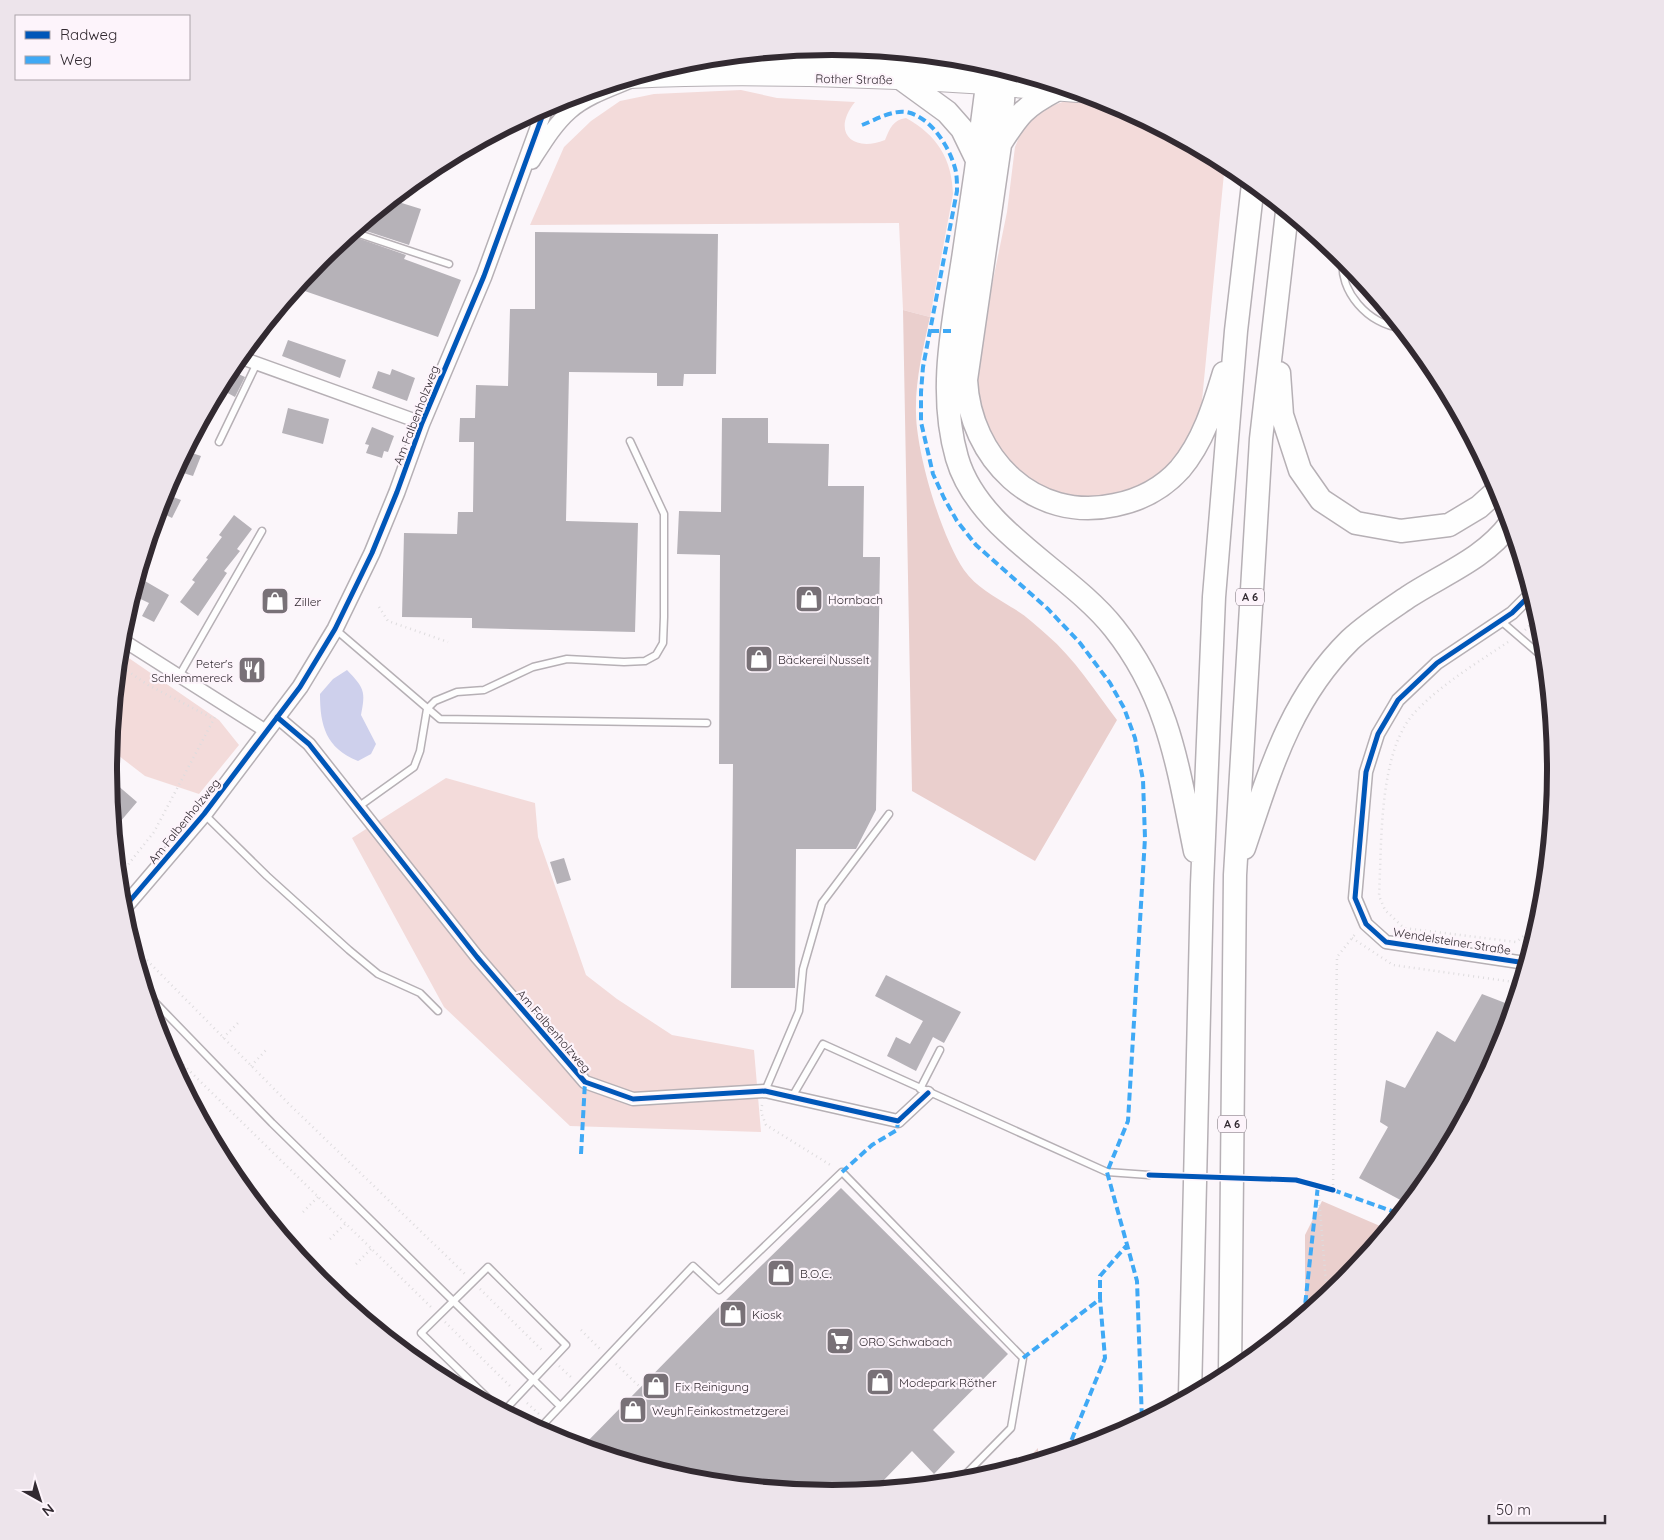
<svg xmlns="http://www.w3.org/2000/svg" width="1664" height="1540" font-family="Quicksand,sans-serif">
<rect width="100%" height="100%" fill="#fbf6fa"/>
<path fill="#f3dbda" d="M741 90 777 98 855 102C831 132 852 153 885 140 890 128 893 120 906 118 937 135 952 159 953 194L930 317 903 310 899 223 530 225 564 147 591 121 620 101 654 94Z
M1068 100 1112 103 1225 163 1201 411 1179 457 1160 474 1132 493 1105 499 1054 495 1023 478 1005 459 983 420 977 380 984 324 1007 212 1015 147 1022 130 1033 117 1043 109Z
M120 652 219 720 239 745 199 794 145 776 110 749Z
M446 778 535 803 538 837 586 975 617 999 672 1035 754 1050 761 1132 570 1126 444 1007 352 838Z"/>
<path fill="#eacfcd" d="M903 310 930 317C923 349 915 381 916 414 917 455 941 536 964 570 976 587 994 596 1011 607 1024 614 1036 625 1047 635 1074 658 1095 691 1117 720L1035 861 912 791Z
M1322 1201 1387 1229 1344 1282 1305 1314V1235Z
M1038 1448V1460L1022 1465Z"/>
<path fill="#ced0ec" d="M347 670C364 688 366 691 361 715L376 744 371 754 358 761C326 748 320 726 320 694L333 679Z"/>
<path fill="#b6b2b8" d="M392 200 421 209 409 245 357 228Z
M535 232 718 234 716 374H684L683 386H657V373L569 372 566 521 638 523 635 632 472 628V618L402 617 404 533 457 534 458 512H473L474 442H459L460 418H475L476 385 508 386 510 309H535Z
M349 235 406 255 404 259 461 280 438 337 296 288 320 258Z
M288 340 346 360 340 378 282 356Z
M392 369 415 378 407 401 372 388 378 371 390 375Z
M234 372 245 377 235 397 224 391Z
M288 408 329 419 323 444 282 433Z
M722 418H768V443L829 444 828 486H864L863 557H880L876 810 856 849H796L795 988H731L733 764H719L720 555 677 554 679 511 721 512Z
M372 427 394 436 388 452 384 451 382 458 366 453 369 445 365 444Z
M186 451 201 456 193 476 177 471Z
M168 495 181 500 172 518 160 512Z
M234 515 252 529 237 549 240 551 224 571 227 573 198 616 180 602 195 582 192 580 208 559 206 558 222 537 219 535Z
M138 577 169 595 154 622 142 616 149 603 132 595Z
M109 778 137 802 114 829Z
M564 858 571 880 557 884 550 862Z
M886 975 961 1012 944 1043 933 1037 916 1071 887 1056 896 1037 910 1044 923 1021 875 996Z
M1482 994 1513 1006 1501 1047 1434 1172 1408 1204 1359 1178 1388 1127 1380 1122 1386 1080 1405 1088 1437 1031 1455 1042Z
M841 1188 1008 1354 933 1430 955 1452 934 1474 912 1451 882 1482 888 1488 832 1494 691 1480 582 1447 723 1303Z"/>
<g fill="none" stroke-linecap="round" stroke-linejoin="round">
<defs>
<path id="service" d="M353 232 449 264
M1343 258C1338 291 1369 325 1401 328
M219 442 257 363
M1501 621 1545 659
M335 629 440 719 707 723
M179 676 262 531
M358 807 414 767 420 751 427 709 435 701 457 692 484 690 533 667 567 659 624 662 645 661 656 655 663 643 664 617V514L630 441
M205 815 267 876 349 950 378 974 420 993 438 1011
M147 994 272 1123 560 1406
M920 1089 940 1050
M765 1091 799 1011 803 969 822 903 889 814
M792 1097 823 1044 1107 1172 1149 1175
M499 1409 421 1333 488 1267 566 1345 504 1411
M538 1430 693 1266 719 1290 842 1172 1023 1358 1011 1428 959 1481"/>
<path id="minor" d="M239 357 422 423
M121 639 266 731
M277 717 309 744 477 957 585 1082 633 1099 765 1091 898 1121 928 1093
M1526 963 1386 942 1366 924 1355 898 1366 772 1378 734 1398 700 1437 663 1512 613 1531 594"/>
<path id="tertiary" d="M532 161C543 144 554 125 570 111 587 96 612 88 633 79
M122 910 204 814 300 687 335 629 372 553 397 492 422 423 484 276 546 106"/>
<path id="secondary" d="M705 59 996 67
M630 79C749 73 869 78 987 85"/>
<path id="primary" d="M989 85 1078 92"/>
<path id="motorway" d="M998 68 987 85C980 143 972 201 963 259 953 325 938 392 957 458 978 531 1069 571 1114 628 1169 697 1178 768 1195 851
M998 68 1004 86 1000 145 966 380C970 458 1034 523 1115 505 1140 500 1163 488 1180 469 1203 442 1214 406 1224 373
M903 80 947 112 962 129 978 162
M1000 144C1019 114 1024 107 1056 90
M1279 373 1282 415 1300 470 1321 500 1356 523 1401 531 1449 525 1479 507 1499 489
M1244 848C1270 771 1290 699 1350 640 1367 624 1389 610 1408 597 1443 574 1484 559 1510 524
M1230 1374 1235 875 1261 439 1287 212
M1190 1395 1202 885 1214 597 1236 331 1253 184"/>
</defs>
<use href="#service" stroke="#b6b0b5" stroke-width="9"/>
<use href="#minor" stroke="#b6b0b5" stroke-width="15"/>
<use href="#tertiary" stroke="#b6b0b5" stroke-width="18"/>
<use href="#secondary" stroke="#b6b0b5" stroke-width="20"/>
<use href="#primary" stroke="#b6b0b5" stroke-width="22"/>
<use href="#motorway" stroke="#b6b0b5" stroke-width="25"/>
<path stroke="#dedcde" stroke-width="2.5" stroke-dasharray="1 4" stroke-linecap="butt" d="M408 198 413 182
M379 607 388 621 448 642
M1525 630 1538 617
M1508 642C1477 663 1443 683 1416 711 1378 750 1382 843 1379 896L1385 910 1404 928 1516 942 1538 925
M119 665 148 685 214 719
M119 876 154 832 216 715
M1352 938 1393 965 1514 982 1517 976
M133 946 290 1105 466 1275
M223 1038 240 1021
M162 1044 433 1309
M251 1066 267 1049
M762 1105 761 1112 766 1125 832 1166
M1318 1185 1326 1283 1329 1294
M1333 1190 1337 957 1356 933
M303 1212 318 1197
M330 1239 345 1224
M356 1264 371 1249
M480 1289 544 1352
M445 1322 512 1388
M581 1330 601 1350
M616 1364 640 1387
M559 1366 573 1379
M527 1403 539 1414"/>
<use href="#service" stroke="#fefefe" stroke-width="6"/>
<use href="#minor" stroke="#fefefe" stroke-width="12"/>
<use href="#tertiary" stroke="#fefefe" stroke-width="15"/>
<use href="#secondary" stroke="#fefefe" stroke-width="18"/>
<use href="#primary" stroke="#fefefe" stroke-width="20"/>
<use href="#motorway" stroke="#fefefe" stroke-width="22"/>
<path stroke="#3fa9f5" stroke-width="4" stroke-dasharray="8 4" stroke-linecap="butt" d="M862 125C875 120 892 110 906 112 930 116 949 146 955 168 957 175 957 183 957 191L923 367 921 392V422L933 474 944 498 957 521 976 545 1048 609 1080 643 1110 683 1124 708 1135 738 1143 780 1145 838 1128 1121 1107 1172 1137 1281 1142 1421
M931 331H953
M581 1154 585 1082
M842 1172 872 1145 897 1130 898 1121
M1333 1190 1400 1214
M1304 1315 1318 1185
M1023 1358 1100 1299V1276L1127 1245
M1067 1451 1105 1358 1100 1299"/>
<defs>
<path id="cycleway" d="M277 717 309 744 477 957 585 1082 633 1099 765 1091 898 1121 928 1093
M122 910 204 814 300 687 335 629 372 553 397 492 422 423 484 276 546 106
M1526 963 1386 942 1366 924 1355 898 1366 772 1378 734 1398 700 1437 663 1512 613 1531 594
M1149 1175 1296 1180 1333 1190"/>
</defs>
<use href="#cycleway" stroke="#fdf4fb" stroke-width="8"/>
<use href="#cycleway" stroke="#0057b8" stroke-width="5"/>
</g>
<defs>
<symbol id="shop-square" viewBox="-11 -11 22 22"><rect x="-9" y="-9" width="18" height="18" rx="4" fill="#787177" stroke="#fdf4fb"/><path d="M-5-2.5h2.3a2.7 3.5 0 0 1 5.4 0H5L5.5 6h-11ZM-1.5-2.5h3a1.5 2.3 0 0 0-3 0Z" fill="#fff"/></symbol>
<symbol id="restaurant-square" viewBox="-11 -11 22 22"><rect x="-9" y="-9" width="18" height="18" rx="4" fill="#787177" stroke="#fdf4fb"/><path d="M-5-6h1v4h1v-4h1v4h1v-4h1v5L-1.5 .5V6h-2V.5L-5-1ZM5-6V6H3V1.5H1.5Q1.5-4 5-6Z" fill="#fff"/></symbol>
<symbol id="supermarket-square" viewBox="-11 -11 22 22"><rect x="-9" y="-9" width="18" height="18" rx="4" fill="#787177" stroke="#fdf4fb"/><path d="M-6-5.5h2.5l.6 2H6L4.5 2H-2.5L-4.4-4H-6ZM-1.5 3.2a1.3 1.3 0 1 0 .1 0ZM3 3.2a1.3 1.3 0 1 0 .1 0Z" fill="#fff"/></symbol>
</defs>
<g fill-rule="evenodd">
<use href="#shop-square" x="793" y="583" width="32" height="32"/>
<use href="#shop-square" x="259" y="585" width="32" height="32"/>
<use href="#shop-square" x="743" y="643" width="32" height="32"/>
<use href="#restaurant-square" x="236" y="654" width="32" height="32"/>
<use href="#shop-square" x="765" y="1257" width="32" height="32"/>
<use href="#shop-square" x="717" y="1298" width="32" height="32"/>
<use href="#supermarket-square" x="824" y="1325" width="32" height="32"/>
<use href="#shop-square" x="864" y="1366" width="32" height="32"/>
<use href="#shop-square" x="640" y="1370" width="32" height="32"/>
<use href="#shop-square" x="617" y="1394" width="32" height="32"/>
</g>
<g text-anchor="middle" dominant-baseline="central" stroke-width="4.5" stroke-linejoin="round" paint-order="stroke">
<g fill="#fdf4fb" stroke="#6f676e" stroke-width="1">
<rect x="1236" y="588.5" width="28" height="17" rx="4"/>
<rect x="1218" y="1115.5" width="28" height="17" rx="4"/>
</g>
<g font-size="11" font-weight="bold" fill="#322a31">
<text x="1250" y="597">A 6</text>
<text x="1232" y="1124">A 6</text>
</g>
<g font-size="12" fill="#322a31" stroke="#fdf4fb">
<text transform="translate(854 79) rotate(1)">Rother Straße</text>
<text transform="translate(416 415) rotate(-69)">Am Falbenholzweg</text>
<text transform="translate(184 821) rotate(-51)">Am Falbenholzweg</text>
<text transform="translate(1452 941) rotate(9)">Wendelsteiner Straße</text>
<text transform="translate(554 1031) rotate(49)">Am Falbenholzweg</text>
</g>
<g font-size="12" fill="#322a31" stroke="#fdf4fb" text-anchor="start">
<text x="828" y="599">Hornbach</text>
<text x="294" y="601">Ziller</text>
<text x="778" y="659">Bäckerei Nusselt</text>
<text x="233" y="663" text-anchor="end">Peter's<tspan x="233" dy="14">Schlemmereck</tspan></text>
<text x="800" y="1273">B.O.C.</text>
<text x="752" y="1314">Kiosk</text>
<text x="859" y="1341">ORO Schwabach</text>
<text x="899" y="1382">Modepark Röther</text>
<text x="675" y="1386">Fix Reinigung</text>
<text x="652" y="1410">Weyh Feinkostmetzgerei</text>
</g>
</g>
<path d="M0 0H1664V1540H0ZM117 770a715 715 0 1 1 1430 0a715 715 0 1 1-1430 0Z" fill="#ede4eb" fill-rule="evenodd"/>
<path fill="none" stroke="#322a31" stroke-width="6" d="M117 770a715 715 0 1 1 1430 0a715 715 0 1 1-1430 0Z"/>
<rect x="15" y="15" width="175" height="65" fill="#fdf4fb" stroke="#aca3aa"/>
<rect x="25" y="31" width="25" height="8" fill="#0057b8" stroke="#aca3aa"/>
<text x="60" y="40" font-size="15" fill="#322a31">Radweg</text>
<rect x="25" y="56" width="25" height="8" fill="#3fa9f5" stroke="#aca3aa"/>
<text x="60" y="65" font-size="15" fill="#322a31">Weg</text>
<g transform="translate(40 1500) rotate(141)" stroke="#fdf4fb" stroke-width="4" paint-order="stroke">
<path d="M0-4L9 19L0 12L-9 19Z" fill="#322a31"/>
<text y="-8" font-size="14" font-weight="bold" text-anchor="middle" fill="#322a31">N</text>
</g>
<path d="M1489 1515v8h116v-8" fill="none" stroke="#322a31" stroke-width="2.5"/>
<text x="1496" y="1515" font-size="15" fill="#322a31" stroke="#fdf4fb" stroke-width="4" paint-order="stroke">50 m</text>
</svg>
